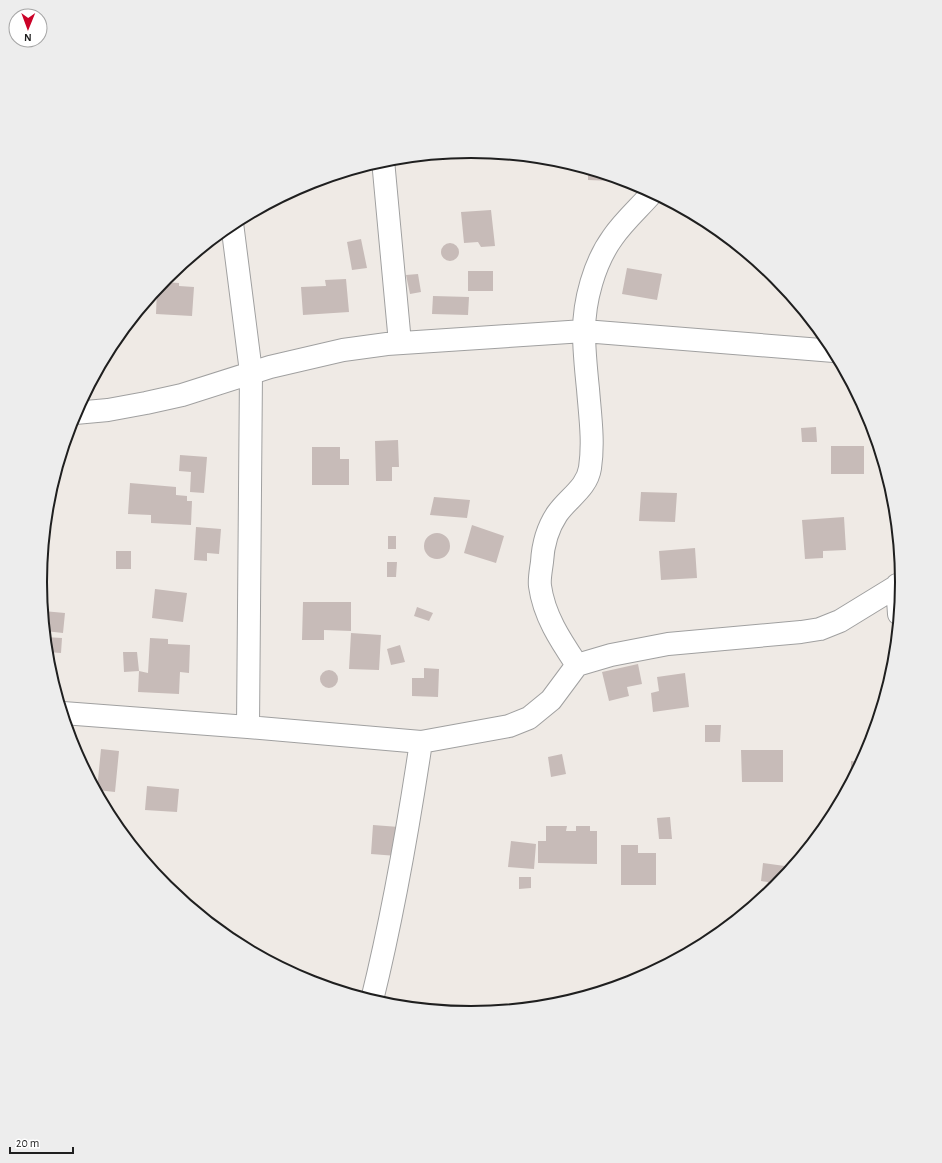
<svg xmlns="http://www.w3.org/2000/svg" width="942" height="1163" font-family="'Alegreya Sans',sans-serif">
<rect width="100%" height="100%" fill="#efeae5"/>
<path fill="#c7bbb8" d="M361 167 357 172 354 173 346 171Z
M588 169 613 176V181L588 180Z
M491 210 495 246 481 247 478 242 464 243 461 212Z
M361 239 367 268 352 270 347 242Z
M441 252a9 9 0 1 1 18 0a9 9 0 1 1-18 0Z
M627 268 662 274 657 300 622 294Z
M468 271H493V291H468Z
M418 274 421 292 410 294 406 275Z
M346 279 349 312 303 315 301 287 326 286 325 280Z
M162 282 179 283V286L194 287 192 316 156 314 157 288Z
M433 296 469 297 468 315 432 314Z
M816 427 817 442H802L801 428Z
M398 440 399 467H392V481H376L375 441Z
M831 446H864V474H831Z
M312 447H340V459H349V485H312Z
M180 455 207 457 204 493 190 492 191 472 179 471Z
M130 483 176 487V495L187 496V501H192L191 525 151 523V515L128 514Z
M641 492 677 493 675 522 639 521Z
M434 497 470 500 467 518 430 515Z
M844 517 846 550 823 551V558L805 559 802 520Z
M472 525 504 536 496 563 464 553Z
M196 527 221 529 219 554 207 553V561L194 560Z
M424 546a13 13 0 1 1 26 0a13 13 0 1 1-26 0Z
M388 536H396V549H388Z
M695 548 697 578 661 580 659 551Z
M116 551H131V569H116Z
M387 562H397L396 577H387Z
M155 589 187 593 183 622 152 618Z
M303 602H351V631L324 630V640H302Z
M417 607 433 613 429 621 414 616Z
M43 611 65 613 63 633 45 631Z
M351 633 381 635 379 670 349 669Z
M45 637 62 638 61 653 47 652Z
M150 638 168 639V644L190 645 189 673 180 672 179 694 138 692 139 671 148 673Z
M400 645 405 662 391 665 387 649Z
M123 652H137L139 671 124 672Z
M638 664 642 684 627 687 629 696 609 701 602 672Z
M424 668 439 669 438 697 412 696V678H424Z
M320 679a9 9 0 1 1 18 0a9 9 0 1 1-18 0Z
M685 673 689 707 653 712 651 693 659 691 657 677Z
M705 725H721L720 742H705Z
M101 749 119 751 115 792 97 790Z
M741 750H783V782H742Z
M562 754 566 774 551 777 548 757Z
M851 761 861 762 852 778H851Z
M147 786 179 789 177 812 145 810Z
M670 817 672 839H659L657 818Z
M373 825 399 827 397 856 371 854Z
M546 826H567L566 831H576V826H590V831H597V864L538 863V841H546Z
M511 841 536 844 534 869 508 867Z
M621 845H638V853H656V885H621Z
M763 863 792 867 776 886 770 891 766 890 768 882 761 881Z
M519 877H531V888L519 889Z"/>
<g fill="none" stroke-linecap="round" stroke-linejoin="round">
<defs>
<path id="minor" d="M383 160 400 343
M232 223 251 372 248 727
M75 413 108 410 146 403 182 395 270 367 343 350 387 344 584 331 834 351
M897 585 899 614
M577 665C561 641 544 616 540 586 539 579 541 570 542 562 543 544 547 529 557 514 568 498 587 488 590 468 594 442 590 415 588 389 586 370 584 351 584 332 584 301 594 263 613 237 624 221 640 207 653 192
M63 713 248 727 421 742 509 726 529 718 551 700 577 665 611 655 668 644 801 632 820 629 840 621 902 583
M372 1000C393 915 408 829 421 742"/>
</defs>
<use href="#minor" stroke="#a0a0a0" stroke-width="24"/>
<use href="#minor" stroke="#fff" stroke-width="22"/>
</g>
<path d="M0 0H942V1163H0ZM47 582a424 424 0 1 1 848 0a424 424 0 1 1-848 0Z" fill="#ededed" fill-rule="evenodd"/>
<path fill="none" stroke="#1f1f1f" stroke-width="2" d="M47 582a424 424 0 1 1 848 0a424 424 0 1 1-848 0Z"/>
<g transform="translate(28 28) rotate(181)"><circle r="19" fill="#ffffff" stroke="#a5a5a5"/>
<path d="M0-3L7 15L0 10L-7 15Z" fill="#cb0228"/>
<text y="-6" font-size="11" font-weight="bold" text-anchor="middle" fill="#1f1f1f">N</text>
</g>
<path d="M10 1147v6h63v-6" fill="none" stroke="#1f1f1f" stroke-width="2"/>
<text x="16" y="1147" font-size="12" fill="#1f1f1f" stroke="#ffffff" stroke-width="3" paint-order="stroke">20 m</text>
</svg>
